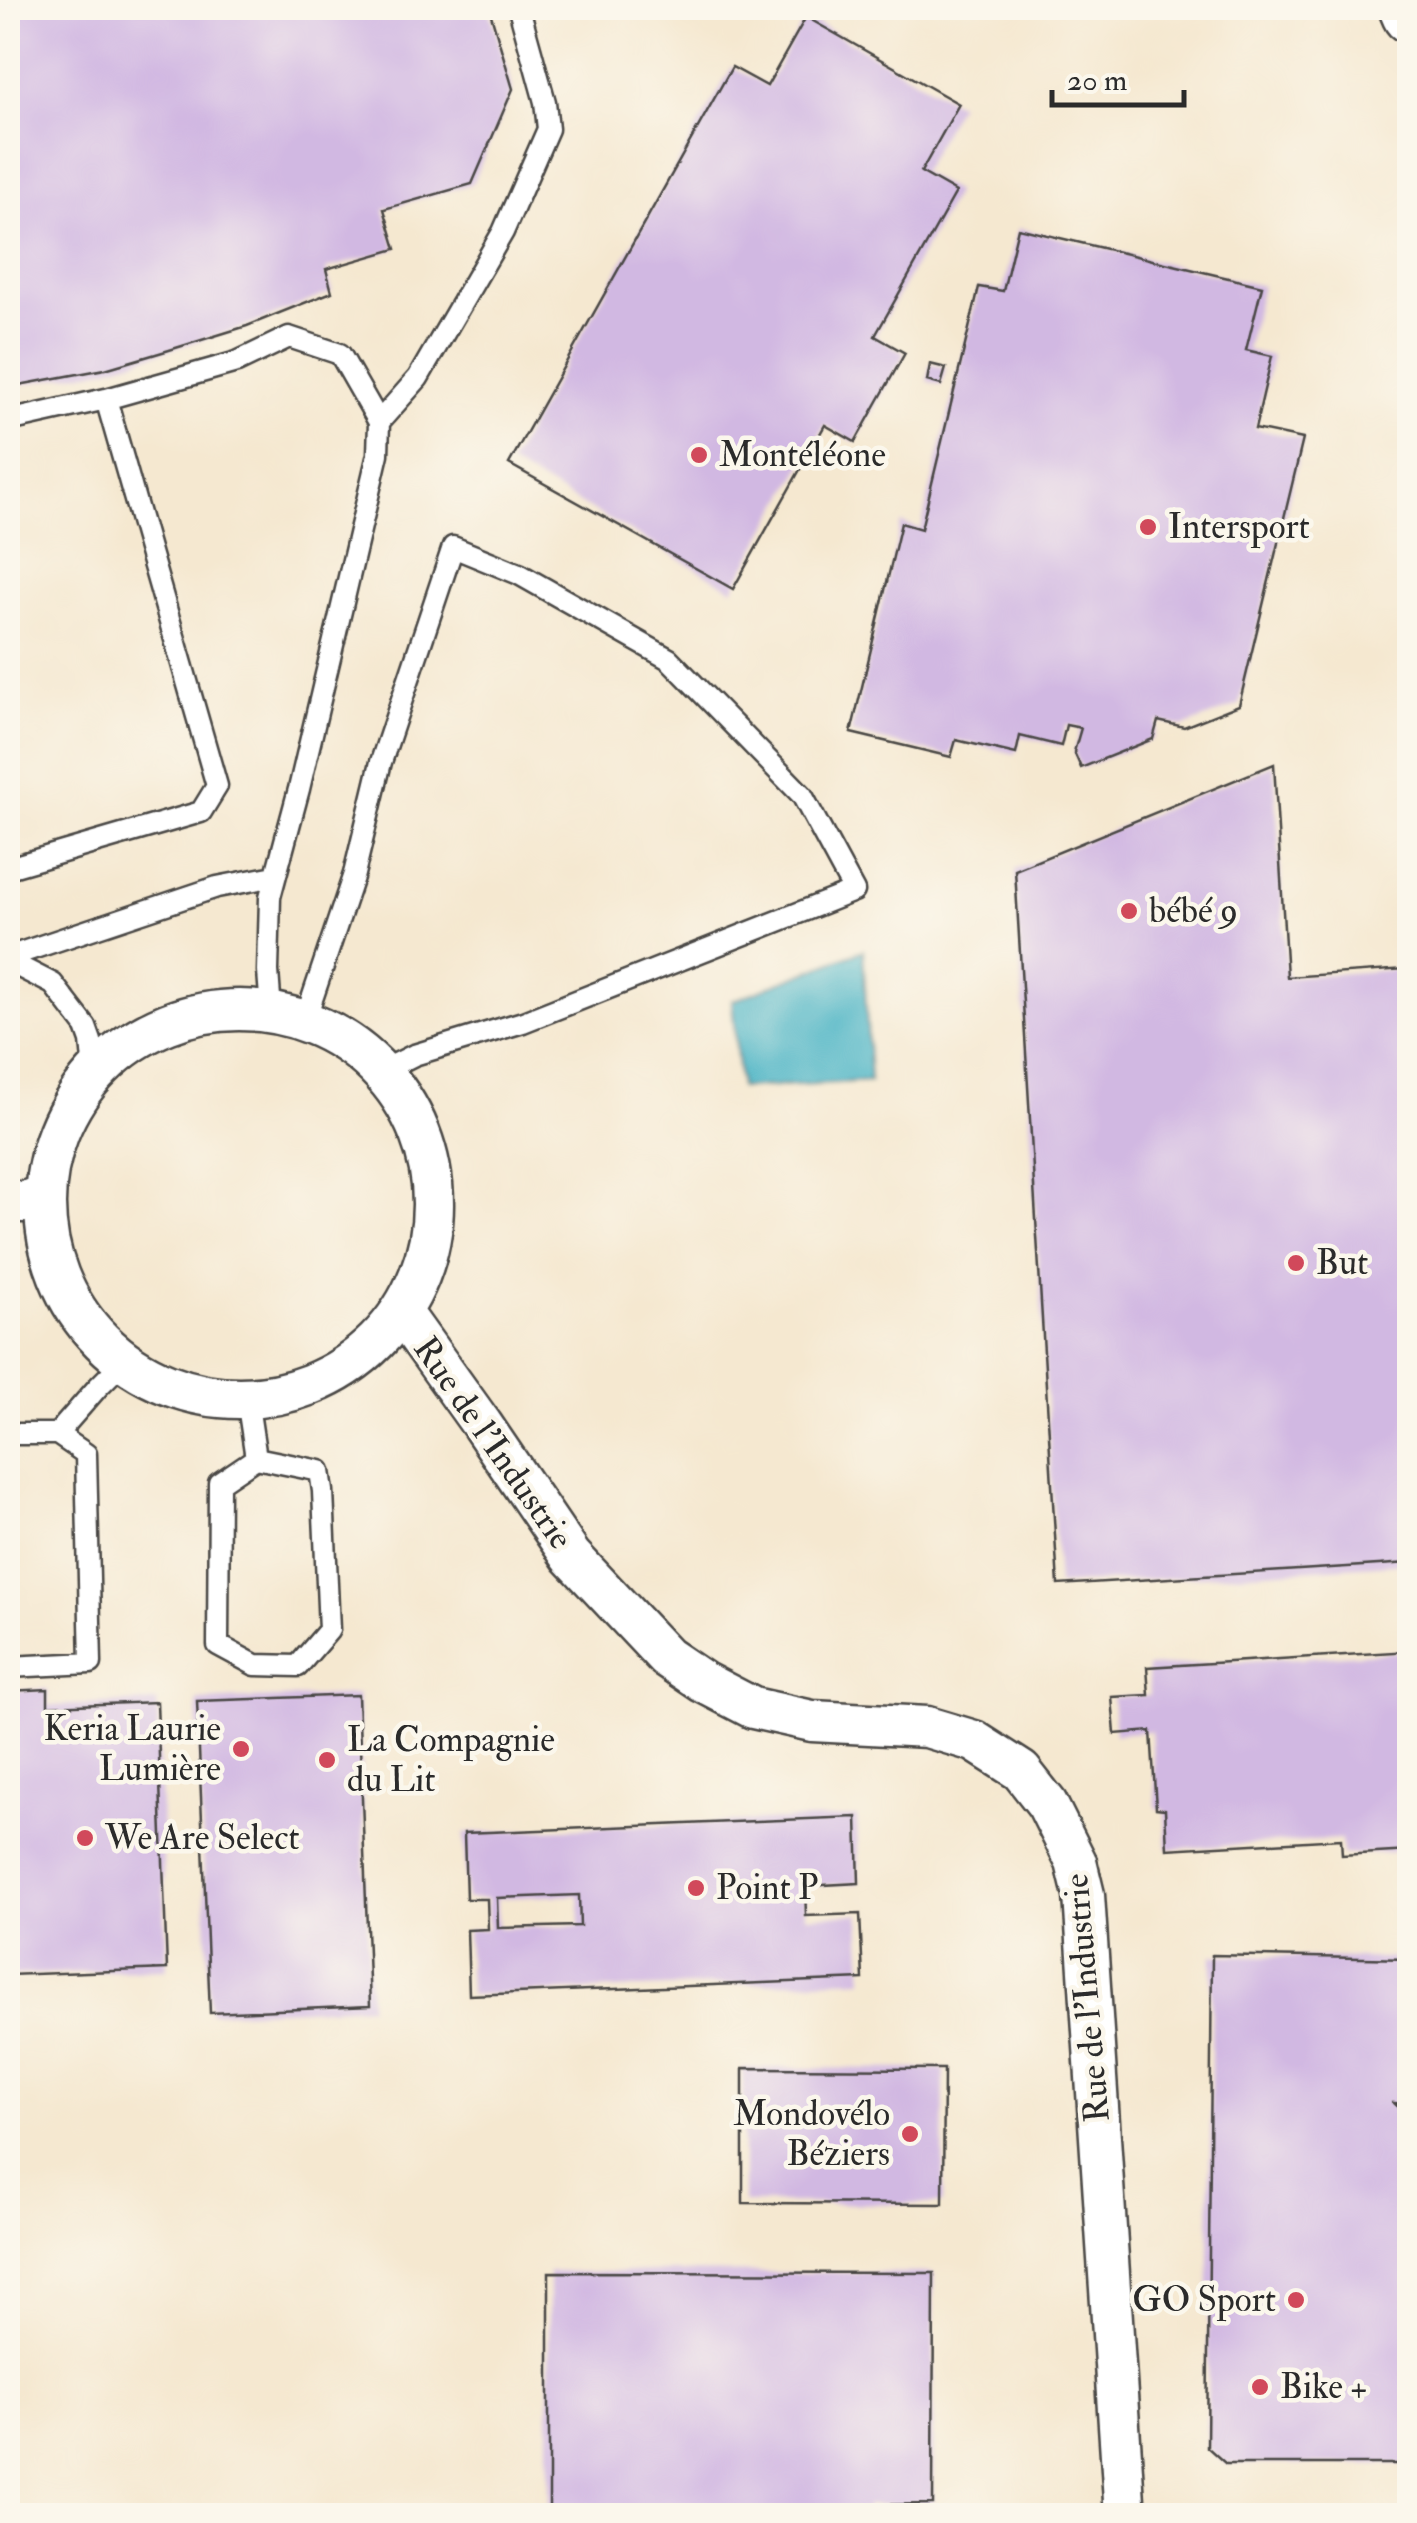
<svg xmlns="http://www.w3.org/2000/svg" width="1417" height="2523" font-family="'IM FELL Double Pica',serif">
<rect width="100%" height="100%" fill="#fbf7ec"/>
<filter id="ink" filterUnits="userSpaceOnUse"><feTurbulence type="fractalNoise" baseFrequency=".01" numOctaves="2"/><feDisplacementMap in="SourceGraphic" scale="20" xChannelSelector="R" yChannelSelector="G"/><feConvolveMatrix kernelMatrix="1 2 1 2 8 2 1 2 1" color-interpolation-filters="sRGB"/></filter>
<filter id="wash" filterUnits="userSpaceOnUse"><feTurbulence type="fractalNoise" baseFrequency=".0048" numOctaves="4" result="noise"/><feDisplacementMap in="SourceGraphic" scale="40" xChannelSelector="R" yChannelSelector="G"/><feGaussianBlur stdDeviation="2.25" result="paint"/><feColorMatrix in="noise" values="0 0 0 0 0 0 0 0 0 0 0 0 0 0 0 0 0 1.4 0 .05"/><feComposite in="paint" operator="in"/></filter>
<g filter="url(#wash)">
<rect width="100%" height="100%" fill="#f5e8d0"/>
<path fill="#47b2c4" stroke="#396e78" stroke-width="2.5" d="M863 950 870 1081 740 1088 732 1001Z"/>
<g id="blocks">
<path fill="#d1b8e2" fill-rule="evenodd" d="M8 8H489L513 89 472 184 384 209 396 249 326 269 332 292 247 326 166 351 105 369 8 387Z
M806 17 959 104 921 172 956 192 875 336 905 353 855 442 825 425 733 589 509 464 732 67 767 86Z
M1018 228 1262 286 1246 350 1272 356 1255 429 1303 439 1239 705 1184 727 1158 721 1153 739 1081 768 1074 752 1081 728 1066 725 1061 746 1020 736 1016 754 956 740 951 757 851 733 901 523 921 529 979 287 1003 291Z
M930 364 946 368 941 385 927 381Z
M1274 764 1287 977 1406 969 1410 1034V1563L1058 1585 1015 870Z
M1410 1651V1851L1342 1855 1341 1839 1167 1849 1165 1809 1156 1808 1151 1731 1115 1734 1112 1697 1149 1695 1147 1667Z
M48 1689V1706L157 1702 167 1969 8 1975V1691Z
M358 1695 370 2006 210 2013 197 1701Z
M857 1817 859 1883 805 1886 806 1916 860 1914 863 1979 469 1995 467 1930 488 1929 487 1899H466L464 1833ZM579 1895 580 1926 498 1928 497 1898Z
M1212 1955 1410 1959V2104L1394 2103 1410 2118V2464H1226L1207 2447Z
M743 2068 944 2069 943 2204 743 2203Z
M549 2272 934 2273 933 2504 866 2505V2516H549Z"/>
</g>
</g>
<g filter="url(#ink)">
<use href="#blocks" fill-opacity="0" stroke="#494744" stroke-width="2.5"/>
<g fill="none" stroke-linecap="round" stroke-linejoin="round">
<defs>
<path id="service" d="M8 421 106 399 237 362 289 337 340 354 379 422 378 454 299 789 270 897 268 971 271 1011
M379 422 418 378 503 232 548 129 545 102 519 8
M8 868 201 812 217 786 106 399
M8 957 217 887 275 876
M8 961 53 984 86 1027 91 1041 94 1072
M305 1020 354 874 381 762 453 547 519 574 669 659 802 795 854 891 523 1022 414 1055 382 1071
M247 1399 256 1458 219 1483 218 1645 255 1665 298 1666 329 1630 323 1491 320 1471 256 1458
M8 1434H57L86 1454 91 1663 8 1667
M57 1434 98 1387 124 1361"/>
<path id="minor" d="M45 1204a194 194 0 1 1 388 0a194 194 0 1 1-388 0Z
M8 1202H25L43 1195
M401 1312 482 1425 571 1556 666 1657 703 1682 753 1708 812 1721 927 1727 974 1741 1021 1771 1047 1804 1076 1862 1084 1895 1125 2516"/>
<path id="trunk" d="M1407 8 1410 15"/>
</defs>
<use href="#service" stroke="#494744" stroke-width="25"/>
<use href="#minor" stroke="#494744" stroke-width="45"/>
<use href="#trunk" stroke="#494744" stroke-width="60"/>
<use href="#service" stroke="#fff" stroke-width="20"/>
<use href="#minor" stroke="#fff" stroke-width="40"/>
<use href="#trunk" stroke="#fff" stroke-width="55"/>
</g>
</g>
<g fill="#d1495b" stroke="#fbf7ec" stroke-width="4">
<circle cx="699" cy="455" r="10"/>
<circle cx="1148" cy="527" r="10"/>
<circle cx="1129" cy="911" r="10"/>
<circle cx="1296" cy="1263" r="10"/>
<circle cx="241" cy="1749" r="10"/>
<circle cx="327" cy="1760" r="10"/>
<circle cx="85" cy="1838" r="10"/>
<circle cx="696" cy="1888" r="10"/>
<circle cx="910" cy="2134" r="10"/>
<circle cx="1296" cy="2300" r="10"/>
<circle cx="1260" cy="2387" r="10"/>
</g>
<g text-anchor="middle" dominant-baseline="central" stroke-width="9" stroke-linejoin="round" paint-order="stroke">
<g font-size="35" fill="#2b2b2b" stroke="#fbf7ec" text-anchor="start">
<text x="719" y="455">Montéléone</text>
<text x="1168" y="527">Intersport</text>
<text x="1149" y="911">bébé 9</text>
<text x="1316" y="1263">But</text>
<text x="221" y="1729" text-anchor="end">Keria Laurie<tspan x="221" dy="40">Lumière</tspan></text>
<text x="347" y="1740">La Compagnie<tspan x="347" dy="40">du Lit</tspan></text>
<text x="105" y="1838">We Are Select</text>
<text x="716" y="1888">Point P</text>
<text x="890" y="2114" text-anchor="end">Mondovélo<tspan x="890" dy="40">Béziers</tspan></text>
<text x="1276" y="2300" text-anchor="end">GO Sport</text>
<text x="1280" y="2387">Bike +</text>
</g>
<g font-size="35" fill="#2b2b2b" stroke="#fbf7ec">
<text transform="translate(493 1443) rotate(55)">Rue de l'Industrie</text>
<text transform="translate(1087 1998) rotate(-95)">Rue de l'Industrie</text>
</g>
</g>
<rect width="1417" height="2523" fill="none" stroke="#fbf7ec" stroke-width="40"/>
<path d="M1052 90v15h132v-15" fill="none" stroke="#2b2b2b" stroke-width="5"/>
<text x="1067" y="90" font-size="30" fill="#2b2b2b" stroke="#fbf7ec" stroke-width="8" paint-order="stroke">20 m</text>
</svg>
